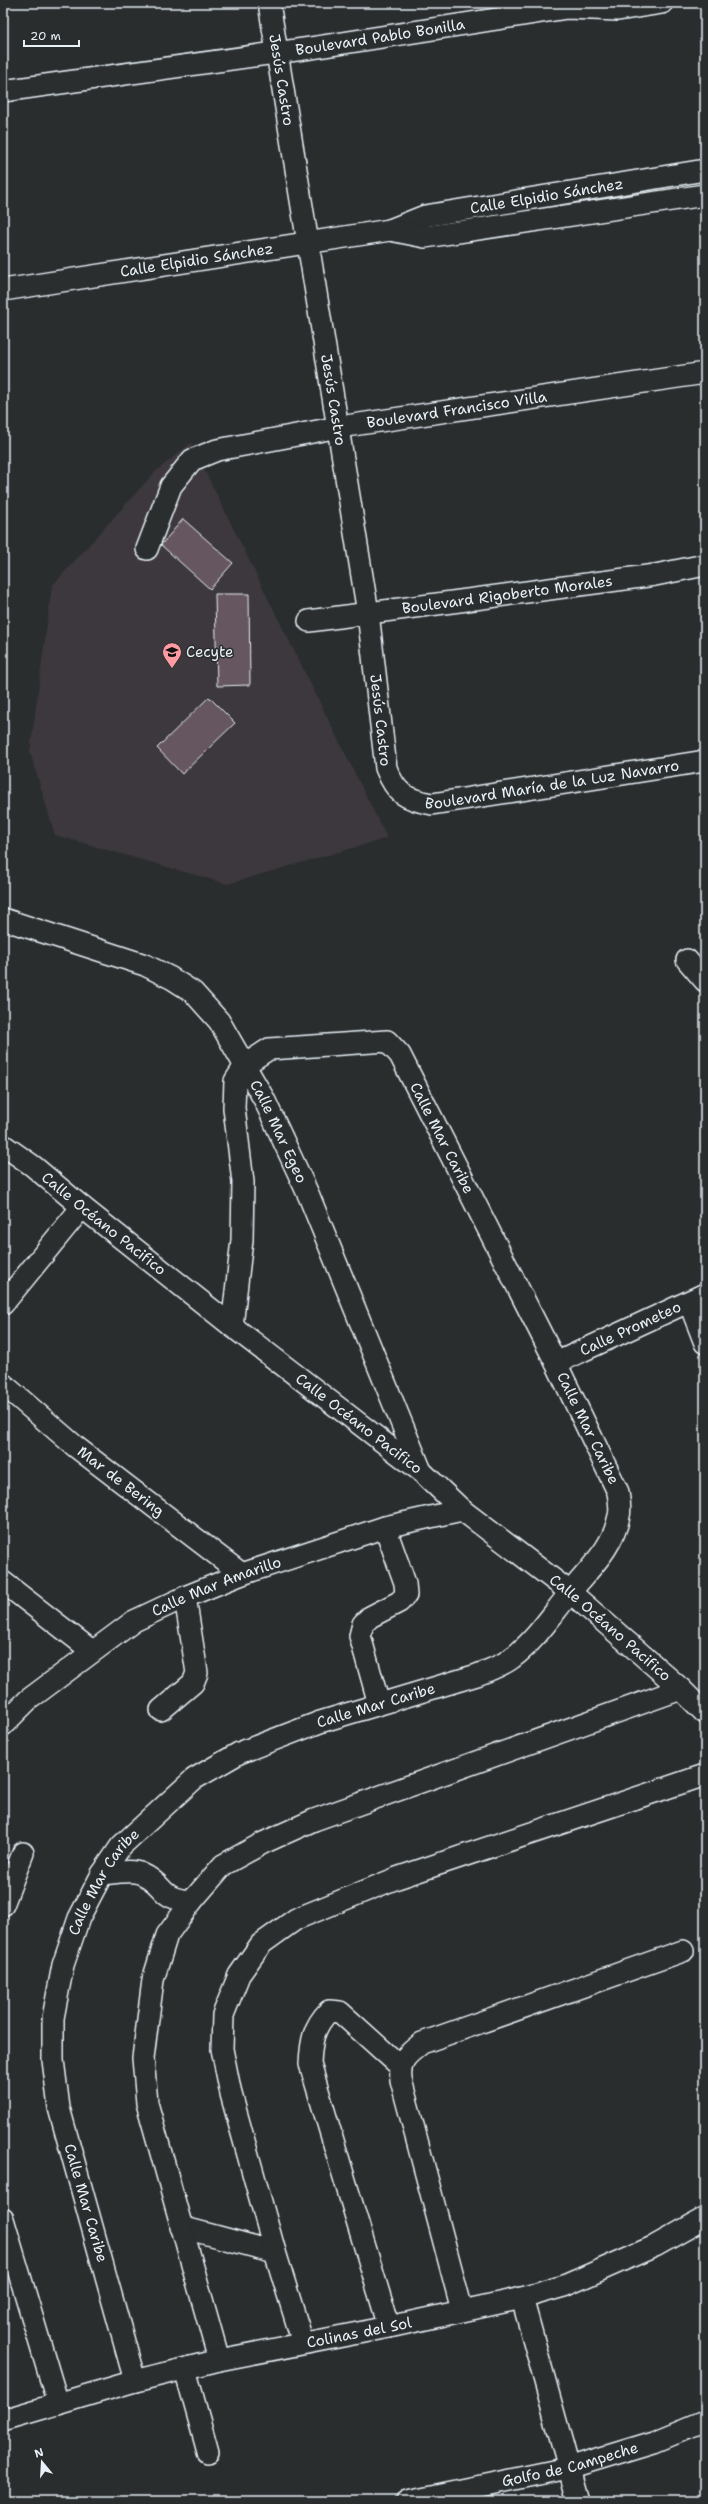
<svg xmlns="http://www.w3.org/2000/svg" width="708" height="2504" font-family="'Shantell Sans',sans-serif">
<rect width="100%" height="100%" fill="#2a2d2e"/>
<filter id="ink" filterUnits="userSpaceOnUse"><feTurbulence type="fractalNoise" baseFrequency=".025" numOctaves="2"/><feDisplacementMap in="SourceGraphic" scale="8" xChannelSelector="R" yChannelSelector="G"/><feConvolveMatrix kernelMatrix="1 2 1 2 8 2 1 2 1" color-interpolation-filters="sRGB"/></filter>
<g filter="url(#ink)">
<path fill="#3c393d" d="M191 443 387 838 227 884 55 835 30 752 52 586 154 473Z"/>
<path fill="#665660" stroke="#e8f1f8" d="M183 519 233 563 210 589 161 545Z
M215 594H249L250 685 217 686Z
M209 697 235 723 182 774 157 748Z"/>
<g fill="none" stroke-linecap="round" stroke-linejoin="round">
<defs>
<g id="minor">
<path id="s1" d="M269 3 368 613 386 768C396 794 405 799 432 804L705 761"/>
<path id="s2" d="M3 91 311 48 567 8 618 10 662 3"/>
<path id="s3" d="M390 230 425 216 705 170"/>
<path id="s4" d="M3 290 390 230 425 237 705 195"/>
<path id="s5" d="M147 549 171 486 192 460 217 450 339 427 705 373"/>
<path id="s6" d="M309 621 655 575 705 565"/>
<path id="s7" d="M3 919 145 965 171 978 193 992 219 1021 264 1099 309 1196 421 1471"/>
<path d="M687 960 705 981"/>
<path id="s8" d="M3 1145 33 1166 82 1207 232 1326 422 1472 462 1510 570 1592 681 1689 705 1713"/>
<path d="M689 1302 705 1343"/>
<path d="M3 1304 82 1207"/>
<path id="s9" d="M556 1363 705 1294"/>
<path id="s10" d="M3 1384 76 1447 242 1574"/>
<path d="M3 1582 92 1651"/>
<path d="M379 1704 360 1636 363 1624 370 1617 399 1602 406 1595 405 1583 385 1527"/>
<path d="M161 1710 193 1683 197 1673 185 1597"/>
<path id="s11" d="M3 1725 28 1700 134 1621 185 1597 242 1574 385 1527 462 1510"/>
<path d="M102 1874C114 1873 132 1869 142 1874 167 1885 157 1899 192 1901"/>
<path d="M3 1905 23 1853"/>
<path d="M3 2219 58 2404"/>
<path d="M181 2227 275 2252"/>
<path d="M522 2298 578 2501"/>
<path d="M462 2310 401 2080C399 2059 407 2055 422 2043L683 1951"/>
<path d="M389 2327 310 2064C311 2042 313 2027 329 2011L340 2012 400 2066"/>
<path d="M303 2343 275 2252 231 2094 222 2049 223 2015 239 1975 261 1944 296 1919 397 1878 705 1775"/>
<path d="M219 2360 147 2103 143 2058 153 1980 167 1935 192 1901 223 1865 263 1843 314 1820 681 1689"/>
<path d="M185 2369 208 2452"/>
<path id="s12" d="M135 2381 59 2108 53 2060V2018L63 1965 79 1918 102 1874 121 1846 194 1779 239 1753 320 1722 477 1675C489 1670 502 1666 512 1658 535 1641 551 1616 569 1594 588 1569 613 1549 619 1516 621 1509 619 1500 618 1492L556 1363 400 1055 387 1041 269 1049 246 1064 235 1081 234 1108 243 1182 242 1240 232 1326"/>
<path id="s13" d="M3 2420 135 2381 219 2360 389 2327 522 2298 564 2286 655 2246 705 2218"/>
<path id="s14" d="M408 2501 568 2468 654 2442 705 2421"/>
</g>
</defs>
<use href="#minor" stroke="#e8f1f8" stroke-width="24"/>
<use href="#minor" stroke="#2a2d2e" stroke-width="21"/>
</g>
</g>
<defs>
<symbol id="school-pin" viewBox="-11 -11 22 30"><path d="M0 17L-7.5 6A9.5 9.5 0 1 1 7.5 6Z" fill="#ff9aa2" stroke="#2a2d2e"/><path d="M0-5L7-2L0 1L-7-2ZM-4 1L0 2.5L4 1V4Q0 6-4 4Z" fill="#111"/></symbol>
</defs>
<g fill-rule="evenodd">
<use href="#school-pin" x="161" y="641" width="22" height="30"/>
</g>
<g text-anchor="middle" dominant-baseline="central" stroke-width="3" stroke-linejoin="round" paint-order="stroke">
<g font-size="15" fill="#e8f1f8" stroke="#2a2d2e">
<text stroke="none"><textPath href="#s2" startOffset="381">Boulevard Pablo Bonilla</textPath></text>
<text stroke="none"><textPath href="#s1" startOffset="78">Jesús Castro</textPath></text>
<text stroke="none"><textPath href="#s3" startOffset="161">Calle Elpidio Sánchez</textPath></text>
<text stroke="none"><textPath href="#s4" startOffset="196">Calle Elpidio Sánchez</textPath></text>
<text stroke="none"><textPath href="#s1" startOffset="402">Jesús Castro</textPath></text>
<text stroke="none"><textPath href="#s5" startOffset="371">Boulevard Francisco Villa</textPath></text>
<text stroke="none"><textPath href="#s6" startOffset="200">Boulevard Rigoberto Morales</textPath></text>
<text stroke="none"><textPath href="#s1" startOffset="726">Jesús Castro</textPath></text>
<text stroke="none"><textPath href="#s1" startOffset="958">Boulevard María de la Luz Navarro</textPath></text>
<text stroke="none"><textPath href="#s7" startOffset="369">Calle Mar Egeo</textPath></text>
<text transform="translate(442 1138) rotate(63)">Calle Mar Caribe</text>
<text stroke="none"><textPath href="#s8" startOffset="128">Calle Océano Pacifico</textPath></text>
<text stroke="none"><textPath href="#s9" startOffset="82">Calle Prometeo</textPath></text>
<text stroke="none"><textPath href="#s8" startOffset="452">Calle Océano Pacifico</textPath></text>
<text transform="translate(588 1428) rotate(64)">Calle Mar Caribe</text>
<text stroke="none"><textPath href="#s10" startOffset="153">Mar de Bering</textPath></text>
<text stroke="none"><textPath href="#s11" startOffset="257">Calle Mar Amarillo</textPath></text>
<text stroke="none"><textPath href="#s8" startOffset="776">Calle Océano Pacifico</textPath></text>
<text stroke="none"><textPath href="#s12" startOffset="857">Calle Mar Caribe</textPath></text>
<text stroke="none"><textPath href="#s12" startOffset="521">Calle Mar Caribe</textPath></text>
<text transform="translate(86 2203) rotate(74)">Calle Mar Caribe</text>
<text stroke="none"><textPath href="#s13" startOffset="367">Colinas del Sol</textPath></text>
<text stroke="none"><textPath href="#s14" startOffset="166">Golfo de Campeche</textPath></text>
</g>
<g font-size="15" fill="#e8f1f8" stroke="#2a2d2e" text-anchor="start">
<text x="186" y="652">Cecyte</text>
</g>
</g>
<rect width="708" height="2504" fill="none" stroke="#2a2d2e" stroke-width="16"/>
<rect x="8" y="8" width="692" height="2488" fill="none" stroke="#e8f1f8" stroke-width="1.5" filter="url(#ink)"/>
<g transform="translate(42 2462) rotate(342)" stroke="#2a2d2e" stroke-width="3" paint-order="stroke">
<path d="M0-3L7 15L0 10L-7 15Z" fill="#e8f1f8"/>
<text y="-6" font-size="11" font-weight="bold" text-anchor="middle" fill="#e8f1f8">N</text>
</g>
<path d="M24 40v6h55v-6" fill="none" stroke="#e8f1f8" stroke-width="2"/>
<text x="30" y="40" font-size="12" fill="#e8f1f8" stroke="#2a2d2e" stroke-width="3" paint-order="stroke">20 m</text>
</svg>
